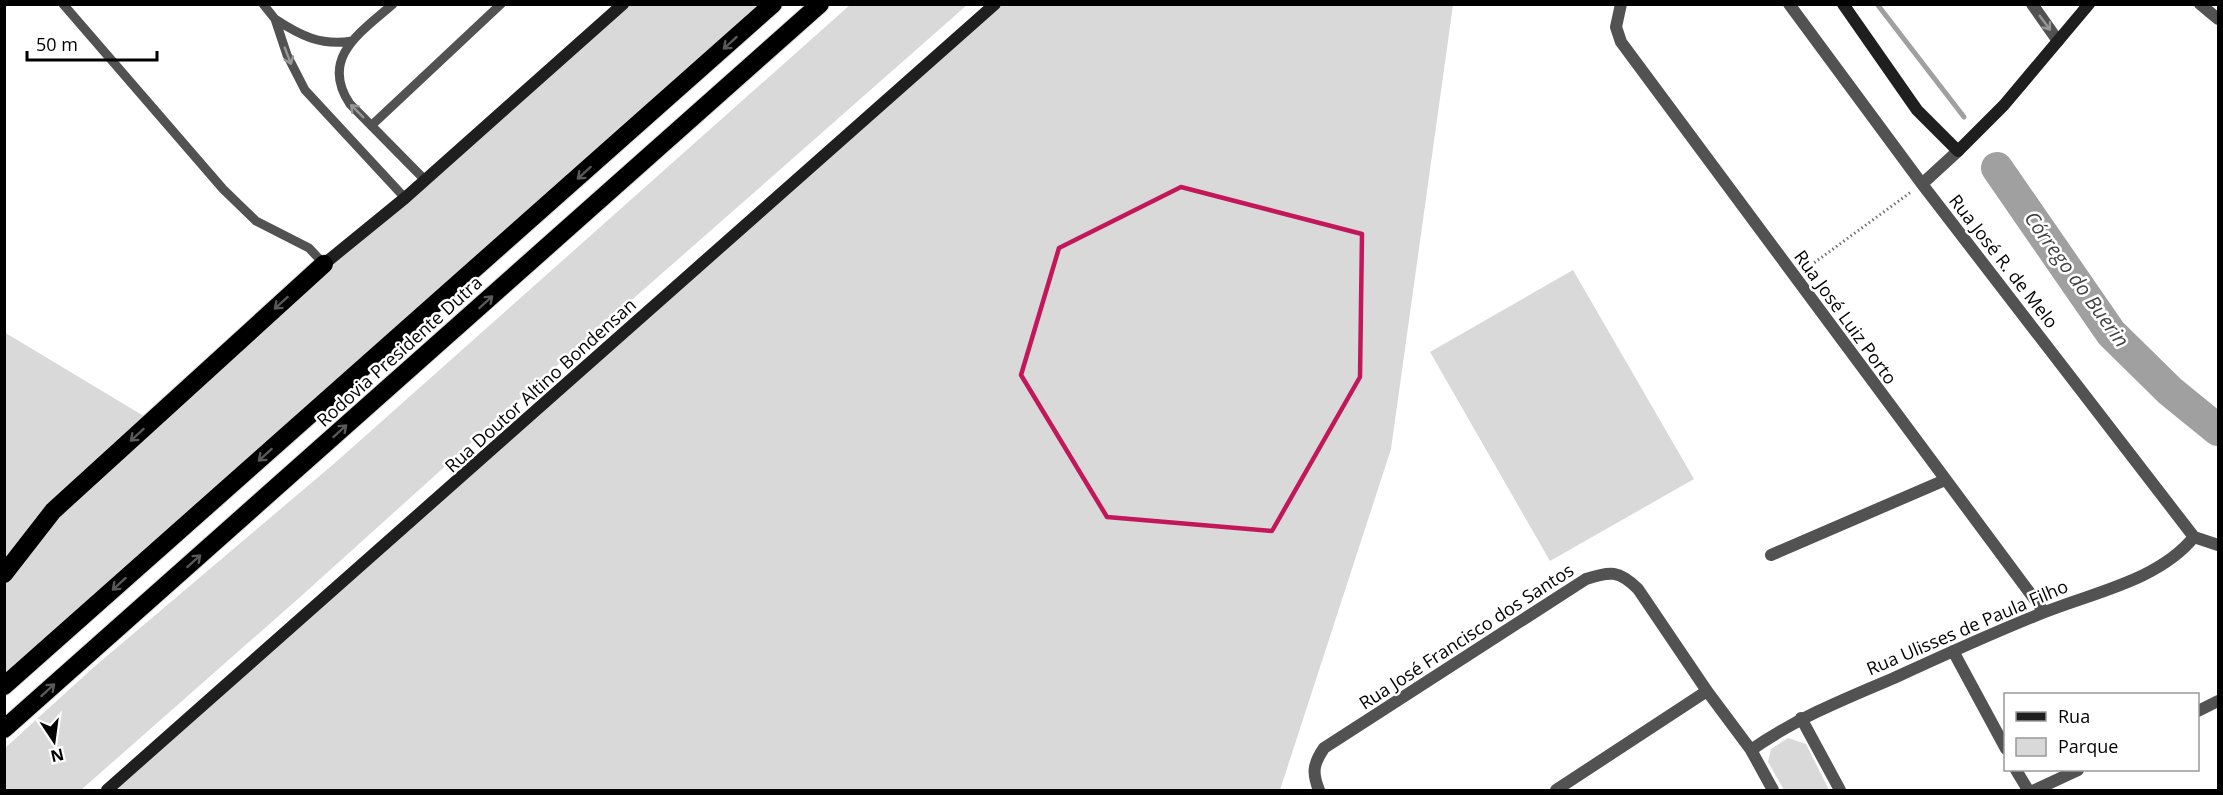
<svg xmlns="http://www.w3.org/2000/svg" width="2223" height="795" font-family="'Open Sans',sans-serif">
<rect width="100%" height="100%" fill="#fff"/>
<path fill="#d9d9d9" d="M851 4 967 5 542 379 299 598 81 790H5V748L94 667 336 462Z
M623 5H773L5 686 4 332 152 421Z
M1003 5H1453L1391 449 1280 790H107L150 746Z
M1573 270 1694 479 1550 561 1430 352Z
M1788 738 1806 744 1829 790H1784L1768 762 1771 749Z"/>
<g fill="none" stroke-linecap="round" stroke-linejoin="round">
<path stroke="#a0a0a0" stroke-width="5" d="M1877 4 1964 117"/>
<path stroke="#a0a0a0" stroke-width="32" d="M1997 168 2111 333 2170 391 2218 430"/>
<defs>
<path id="highway" d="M4 574 53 511 324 264
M4 686 773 4
M4 729 820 4"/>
</defs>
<use href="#highway" stroke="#dbdbdb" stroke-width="20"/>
<path stroke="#747474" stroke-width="3" stroke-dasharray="1.5 3" stroke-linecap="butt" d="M1807 268 1911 192"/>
<path stroke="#525252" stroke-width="9" d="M63 4 223 189 256 221 309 248 324 264
M263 4 275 19 287 55 305 90 405 198
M393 4C361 32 319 58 350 104L424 179
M275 19C301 36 321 46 352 41
M372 125 501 4"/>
<path stroke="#525252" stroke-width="12" d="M1621 4 1616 27 1621 42 2044 612
M1789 4 1922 184 2194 537
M2032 4 2058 41
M2200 4 2218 19
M1922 184 1958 151
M2194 537 2218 545
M1771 555 1945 480
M1953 651 2006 749
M2198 711 2218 701
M1801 718 1840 790
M1751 750C1795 719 1844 699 1894 678 1944 655 1994 632 2045 612 2095 592 2159 580 2194 537
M2016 770 2028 790
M1319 790C1312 773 1313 764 1324 748L1586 579C1610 571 1619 570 1638 589L1707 691 1751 750 1773 790
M1556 790 1707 691
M2035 790 2078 770"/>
<path stroke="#1f1f1f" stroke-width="12" d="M1843 4 1917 110 1958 151 2004 105 2089 4
M324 264 405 198 623 4
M107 790 995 4"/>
<use href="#highway" stroke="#000" stroke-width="18"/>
</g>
<defs><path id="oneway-shaft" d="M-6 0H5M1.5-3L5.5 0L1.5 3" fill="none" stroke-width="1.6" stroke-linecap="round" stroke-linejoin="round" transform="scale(1.5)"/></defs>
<g stroke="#979797">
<use href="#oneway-shaft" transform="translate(2045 23) rotate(54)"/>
<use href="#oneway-shaft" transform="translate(288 56) rotate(69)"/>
<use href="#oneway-shaft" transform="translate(357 111) rotate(-135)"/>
</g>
<g stroke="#595959">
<use href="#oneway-shaft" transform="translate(730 43) rotate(138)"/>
<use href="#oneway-shaft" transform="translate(584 173) rotate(138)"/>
<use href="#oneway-shaft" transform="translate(486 302) rotate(-42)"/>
<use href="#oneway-shaft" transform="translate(281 303) rotate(138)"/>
<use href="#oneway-shaft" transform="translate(340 431) rotate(-42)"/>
<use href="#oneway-shaft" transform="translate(137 435) rotate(138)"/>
<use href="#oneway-shaft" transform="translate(265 455) rotate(138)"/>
<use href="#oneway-shaft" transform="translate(194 561) rotate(-42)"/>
<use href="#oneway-shaft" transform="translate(119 584) rotate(138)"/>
<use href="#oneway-shaft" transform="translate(48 690) rotate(-42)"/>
</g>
<path fill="none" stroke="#c2185b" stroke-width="4.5" stroke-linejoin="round" d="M1181 187 1362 234 1360 377 1272 531 1107 517 1021 375 1059 248Z"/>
<g text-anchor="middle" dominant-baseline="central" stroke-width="5" stroke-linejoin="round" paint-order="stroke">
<g font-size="18" fill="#000" stroke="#fff">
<text transform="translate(2004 261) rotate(52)">Rua José R. de Melo</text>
<text transform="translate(1846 317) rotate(54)">Rua José Luiz Porto</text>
<text transform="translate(399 351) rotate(-42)">Rodovia Presidente Dutra</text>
<text transform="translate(540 385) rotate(-42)">Rua Doutor Altino Bondensan</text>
<text transform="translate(1967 627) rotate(-23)">Rua Ulisses de Paula Filho</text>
<text transform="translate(1466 636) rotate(-33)">Rua José Francisco dos Santos</text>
</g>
<g font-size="20" font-style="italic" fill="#414141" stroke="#fff">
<text transform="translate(2077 279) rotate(54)">Córrego do Buerin</text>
</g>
</g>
<rect width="2223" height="795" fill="none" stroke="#000000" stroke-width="12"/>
<rect x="2004" y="693" width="195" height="78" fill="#ffffff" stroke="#999999" stroke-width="1.5"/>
<rect x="2016" y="712" width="30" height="9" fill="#1f1f1f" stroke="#999999" stroke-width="1.5"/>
<text x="2058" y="723" font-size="18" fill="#000000">Rua</text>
<rect x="2016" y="738" width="30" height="18" fill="#d9d9d9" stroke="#999999" stroke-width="1.5"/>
<text x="2058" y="753" font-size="18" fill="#000000">Parque</text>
<g transform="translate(54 741) rotate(167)" stroke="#ffffff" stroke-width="4.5" paint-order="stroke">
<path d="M0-4.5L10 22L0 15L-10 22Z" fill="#000000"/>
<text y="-9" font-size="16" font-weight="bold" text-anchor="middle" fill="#000000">N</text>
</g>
<path d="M27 51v9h130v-9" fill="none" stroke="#000000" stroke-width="3"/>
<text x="36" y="51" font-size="18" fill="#000000" stroke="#ffffff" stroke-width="4.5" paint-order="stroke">50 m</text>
</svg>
